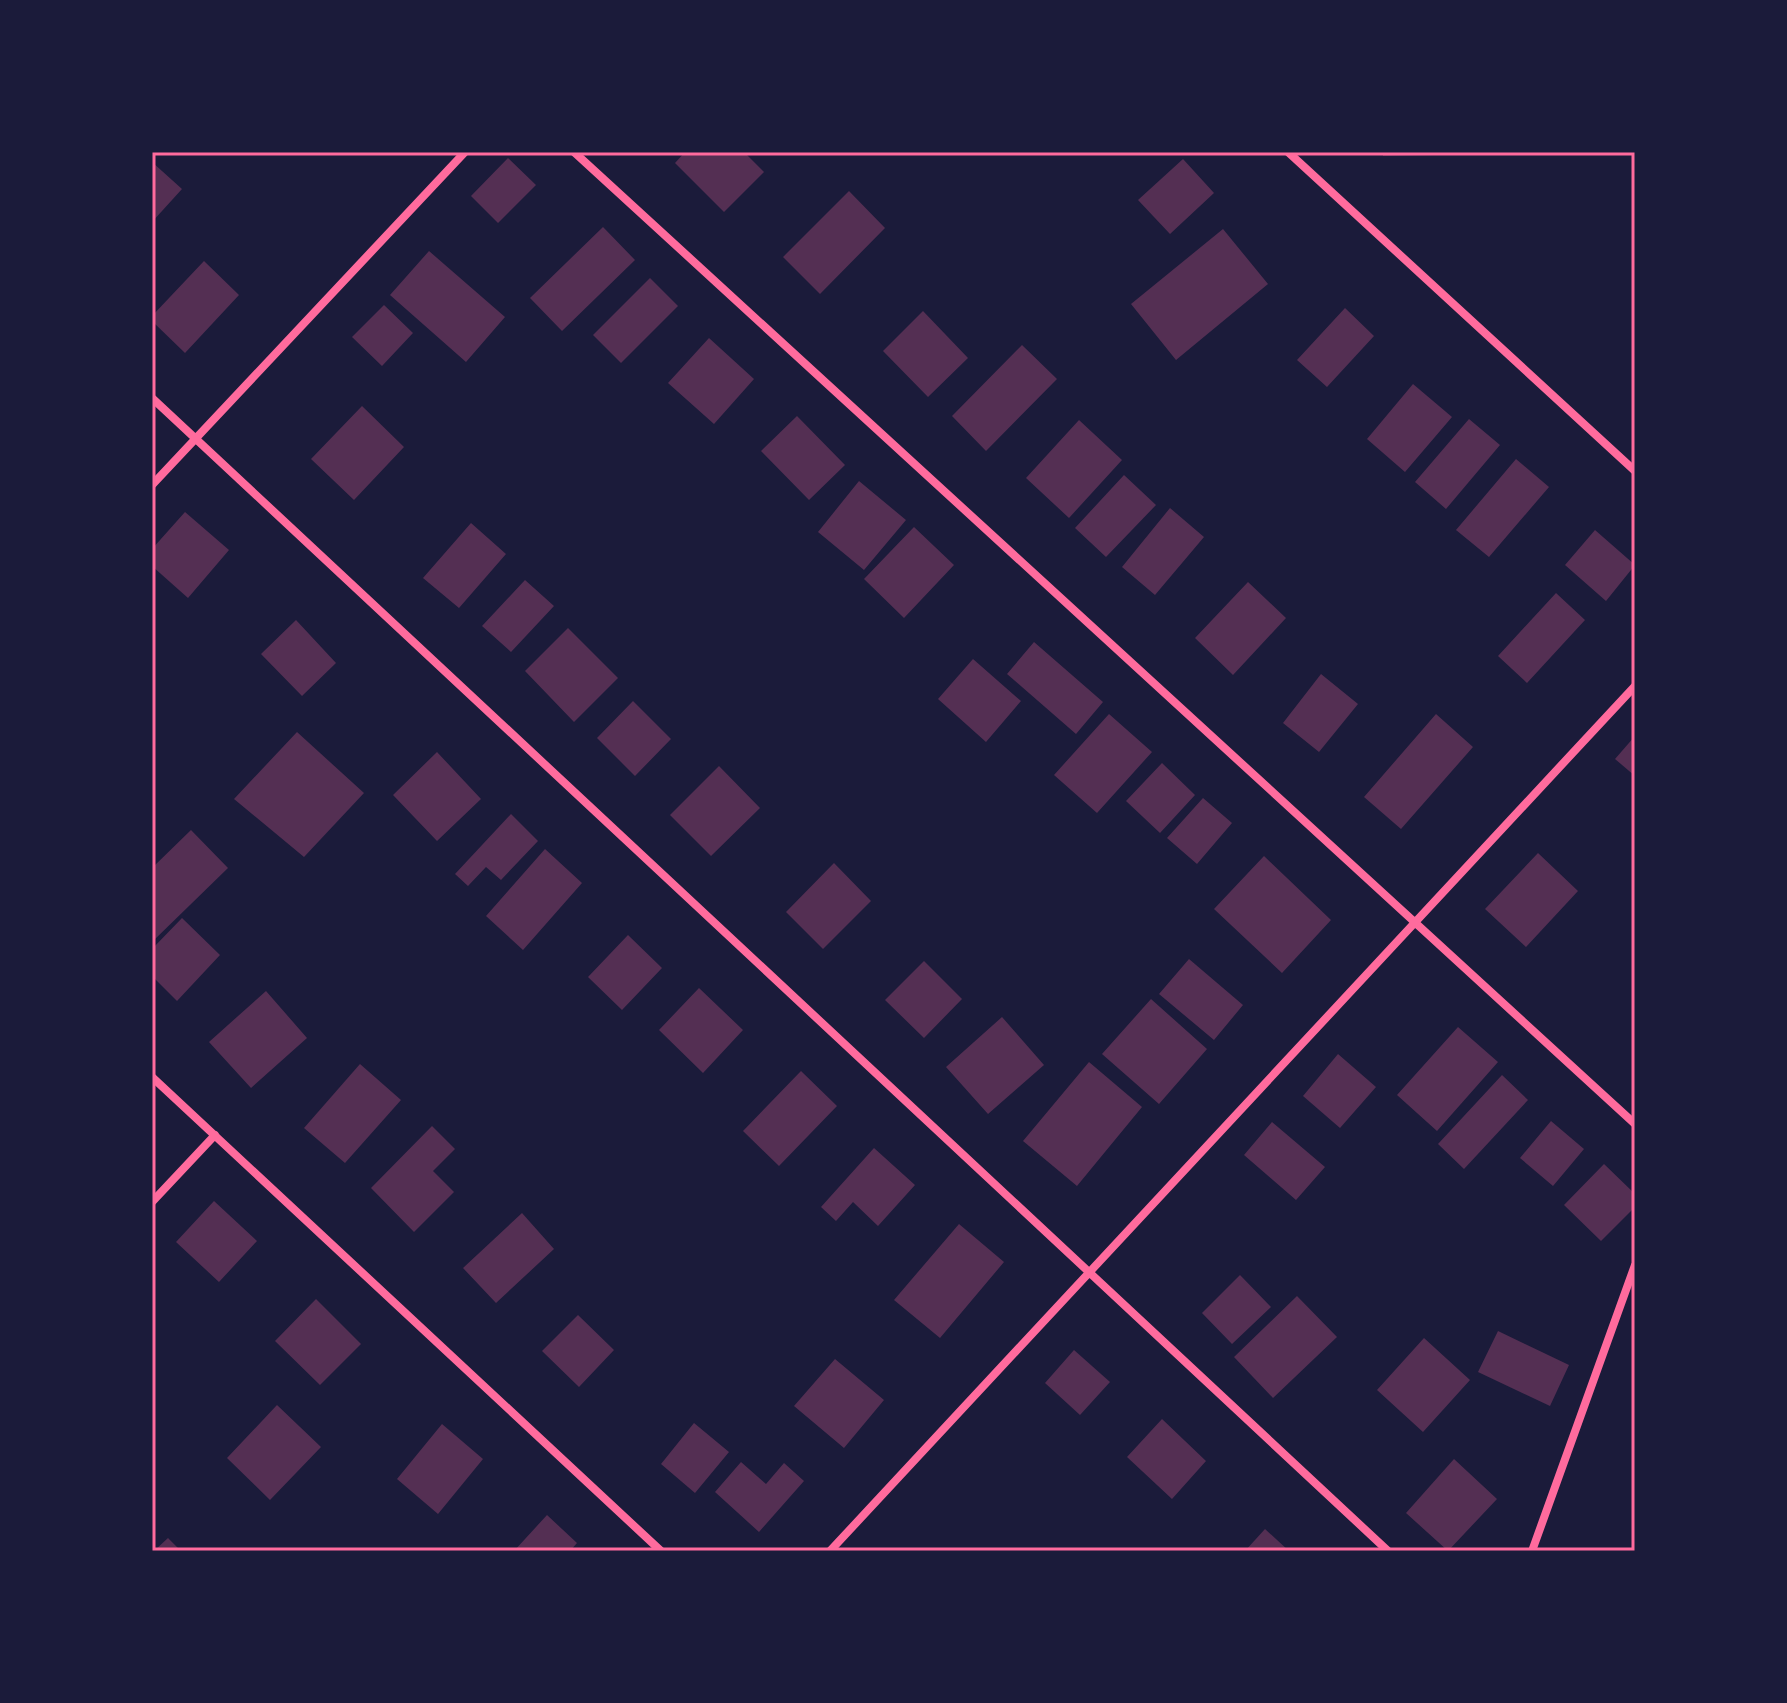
<svg xmlns="http://www.w3.org/2000/svg" width="1787" height="1703" font-family="'Source Sans 3',sans-serif">
<rect width="100%" height="100%" fill="#1b1b3a"/>
<path fill="#542f53" d="M685 152H744L764 172 724 212 675 163Z
M1383 152H1434V155L1383 156Z
M508 158 536 185 498 223 471 196Z
M1183 159 1214 193 1170 234 1138 200Z
M152 162 182 189 152 222Z
M849 191 885 228 820 294 783 257Z
M603 227 635 260 562 331 530 298Z
M1223 229 1268 284 1176 360 1131 304Z
M429 251 505 317 466 362 390 295Z
M204 261 239 295 185 353 152 321V316Z
M650 278 678 306 621 363 593 335Z
M384 305 413 333 382 366 352 337Z
M1345 308 1374 336 1327 387 1297 360Z
M923 311 968 358 928 397 883 351Z
M709 338 754 379 714 424 668 383Z
M1022 345 1057 379 986 451 952 416Z
M1413 384 1452 417 1405 472 1367 439Z
M362 406 404 447 354 500 311 459Z
M797 416 845 465 809 500 761 451Z
M1469 419 1500 445 1446 509 1415 482Z
M1079 420 1122 460 1069 518 1026 478Z
M1516 459 1549 487 1489 557 1456 530Z
M1124 475 1156 505 1106 557 1075 528Z
M859 481 906 520 864 570 818 532Z
M1170 508 1204 537 1155 595 1122 567Z
M185 512 229 550 188 598 152 566V549Z
M471 523 506 554 459 608 423 578Z
M914 527 954 565 904 618 864 579Z
M1595 530 1635 565 1606 601 1565 565Z
M525 580 554 606 511 652 482 626Z
M1248 582 1286 618 1233 675 1195 638Z
M1556 593 1585 620 1527 683 1498 656Z
M296 620 336 663 302 696 261 654Z
M568 628 618 678 574 722 525 671Z
M1034 642 1103 702 1076 734 1007 674Z
M973 659 1021 701 986 742 938 699Z
M1321 674 1358 704 1319 752 1283 723Z
M633 701 671 739 635 776 597 738Z
M1109 714 1152 752 1097 813 1054 775Z
M1436 714 1473 747 1401 829 1364 797Z
M297 732 364 793 304 857 234 799Z
M1635 736V776L1615 759Z
M437 752 481 799 437 841 393 795Z
M1162 763 1195 795 1160 833 1126 801Z
M719 766 760 808 711 856 670 815Z
M1203 798 1232 823 1197 864 1167 838Z
M511 814 538 841 501 880 486 867 468 886 455 874Z
M191 830 228 868 152 942V868Z
M545 849 582 883 523 950 486 916Z
M1538 853 1578 891 1526 947 1485 909Z
M1264 856 1331 920 1282 973 1214 909Z
M834 863 871 901 823 949 786 912Z
M182 918 220 955 177 1001 152 976V949Z
M628 935 662 968 622 1010 588 977Z
M1189 959 1243 1005 1214 1040 1159 994Z
M924 961 962 999 924 1038 885 1000Z
M699 988 743 1030 703 1073 659 1030Z
M266 991 307 1038 251 1088 209 1042Z
M1151 999 1207 1049 1159 1104 1102 1054Z
M1002 1017 1044 1065 988 1114 946 1067Z
M1458 1027 1498 1062 1437 1131 1397 1095Z
M1338 1054 1376 1087 1340 1128 1303 1096Z
M1089 1062 1142 1107 1077 1186 1023 1141Z
M360 1064 401 1100 345 1163 304 1128Z
M801 1071 837 1106 779 1166 743 1131Z
M1502 1075 1528 1100 1464 1169 1438 1144Z
M1551 1121 1584 1149 1553 1186 1520 1158Z
M1272 1122 1325 1167 1296 1200 1244 1155Z
M432 1126 455 1149 433 1171 454 1192 414 1232 371 1188Z
M874 1148 915 1185 878 1226 853 1202 836 1221 821 1207Z
M1604 1164 1635 1194V1207L1601 1241 1564 1205Z
M214 1201 257 1241 219 1282 176 1242Z
M522 1213 554 1249 496 1303 463 1268Z
M959 1224 1004 1262 940 1338 894 1300Z
M1240 1275 1271 1307 1232 1344 1202 1313Z
M1297 1296 1337 1337 1273 1398 1234 1357Z
M316 1299 361 1344 320 1385 275 1341Z
M578 1315 614 1350 579 1387 542 1351Z
M1498 1331 1569 1365 1550 1406 1478 1372Z
M1424 1338 1470 1380 1423 1432 1377 1390Z
M1074 1350 1110 1382 1080 1415 1045 1383Z
M835 1359 884 1400 844 1448 794 1406Z
M277 1405 321 1447 270 1500 227 1458Z
M1162 1419 1206 1461 1172 1499 1127 1457Z
M694 1423 729 1452 695 1493 661 1464Z
M442 1424 483 1459 438 1514 397 1479Z
M1454 1459 1497 1499 1448 1551 1406 1513Z
M741 1462 766 1484 784 1463 804 1481 759 1532 715 1492Z
M547 1515 577 1543 570 1551H514Z
M1265 1529 1289 1551H1245Z
M168 1538 181 1551H154Z"/>
<g fill="none" stroke-linecap="round" stroke-linejoin="round">
<path stroke="#ff6b9d" stroke-width="8" d="M574 152 1635 1124
M1288 152 1635 471
M152 398 1388 1551
M152 485 465 152
M152 1077 661 1551
M152 1202 215 1135
M830 1551 1635 686
M1532 1551 1635 1265"/>
</g>
<rect width="1787" height="1703" fill="none" stroke="#1b1b3a" stroke-width="308"/>
<rect x="154" y="154" width="1479" height="1395" fill="none" stroke="#ff6b9d" stroke-width="3"/>
</svg>
